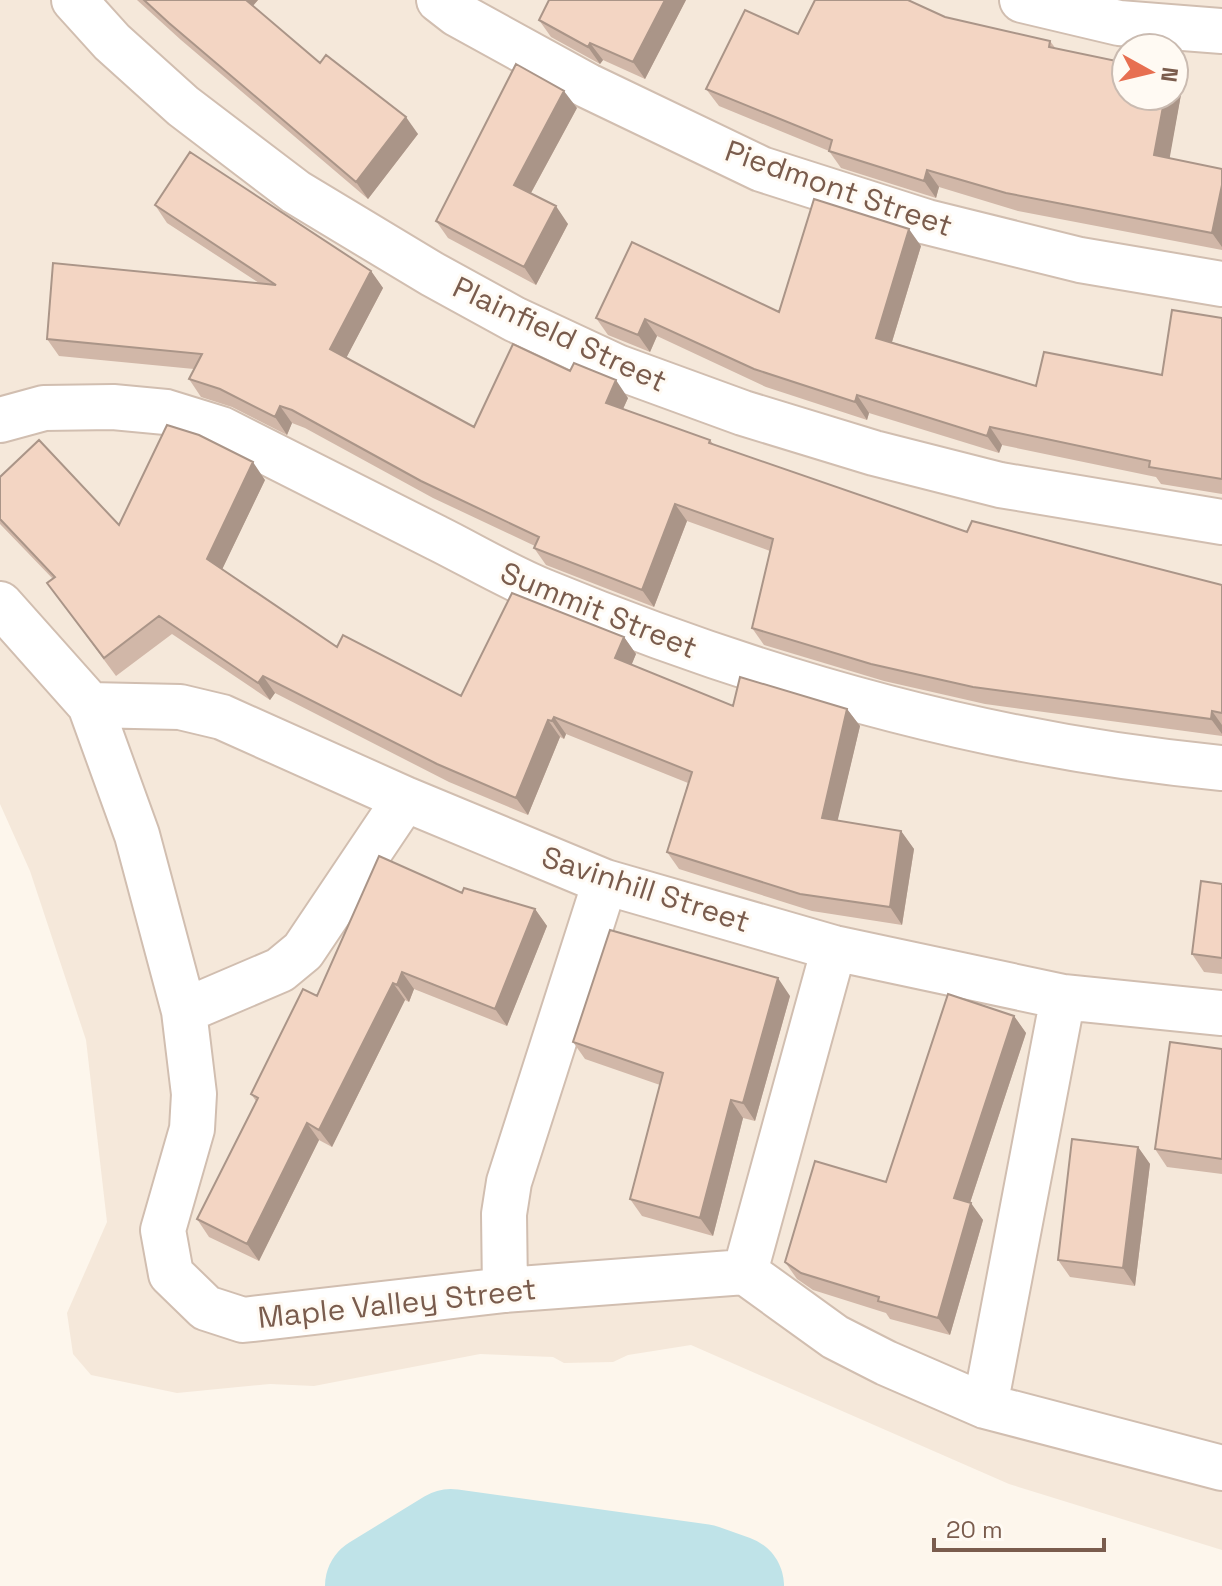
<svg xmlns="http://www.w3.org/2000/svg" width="1222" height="1586" font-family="'Space Grotesk',sans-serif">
<rect width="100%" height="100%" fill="#fdf6ec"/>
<path fill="#f5e8da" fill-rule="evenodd" d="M0 0H1222V1550L1009 1484 691 1345 628 1355 613 1362 564 1363 553 1357 480 1354 314 1386 270 1384 177 1393 91 1375 73 1354 67 1313 107 1222 86 1040 30 871 0 804ZM1126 48H1174V96H1126Z"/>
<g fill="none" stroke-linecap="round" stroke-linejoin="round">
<path stroke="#bfe3e8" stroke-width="102" d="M376 1586 451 1540 702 1575 733 1586"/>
<defs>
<path id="minor" d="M74 0 112 42 183 106 296 192 432 274 514 319 617 367 743 413 874 453 1000 485 1222 522
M439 0 457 14 588 86 761 169 927 222 1080 260 1222 284
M1022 0 1119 23 1222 31
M0 420 44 408 113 407 166 412 221 429C293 466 365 502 437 538 473 556 508 577 545 592 761 681 989 746 1222 768
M0 604 90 705 137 835 184 1011 194 1094 192 1129 163 1230 171 1274 206 1308 243 1320 505 1290 745 1272 835 1337 886 1363 985 1406 1222 1468
M90 705 180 707 222 717 405 799 605 882 834 948 1063 997 1222 1013
M184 1011 280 970 303 951 405 799
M745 1272 834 948
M505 1290 504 1214 509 1182 605 882
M985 1406 1063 997"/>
</defs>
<use href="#minor" stroke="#d1beb0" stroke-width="48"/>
<use href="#minor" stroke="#fff" stroke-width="44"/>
</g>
<path fill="#d1b7a8" d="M137 0H258L253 6 320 63 418 134 368 199 181 40Z
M686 0 645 79 603 60 600 64 551 37 539 20Z
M945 17 1050 41 1056 49 1182 89 1169 158 1222 169V250L1018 211 939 187 936 198 841 168 829 151 719 106 706 89 798 34Z
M577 108 531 193 568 224 536 285 448 238 436 221Z
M155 205 371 271 383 288 346 358 474 427 628 398 623 409 710 440 714 445 967 532 1222 585V736L985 704 884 681 764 645 752 628 770 551 687 521 654 607 546 565 534 548 535 546 433 498 305 428 292 423 287 435 232 407 201 397 189 379 194 369 59 356 47 339 259 283 167 223Z
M921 246 892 342 1036 386 1162 375 1222 318V494L1161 484 1156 477 1002 445 999 453 869 413 867 420 766 387 657 336 650 352 608 335 596 318 779 312Z
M0 477 119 525 265 480 222 569 337 647 461 696 624 637 636 654 631 665 733 706 847 709 860 726 837 821 901 831 914 849 902 925 812 911 679 869 667 852 688 783 566 734 564 739 560 737 528 815 449 782 275 693 270 700 172 634 116 676 47 583 53 579 0 524Z
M1222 884V974L1204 972 1192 954Z
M462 893 535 909 547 926 507 1026 414 989 409 1002 405 1000 332 1147 319 1140 259 1261 209 1237 197 1219 256 1101 251 1094Z
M790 996 755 1121 743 1118 713 1236 642 1216 630 1199 660 1085 585 1059 573 1042Z
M1014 1016 1026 1033 970 1203 983 1220 950 1335 890 1319 886 1313 813 1290 797 1279 785 1262 886 1182Z
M1222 1049V1174L1167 1167 1155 1149Z
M1138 1147 1150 1164 1135 1286 1070 1277 1058 1260Z"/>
<path fill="#aa9588" d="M242 0H258L249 10Z
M665 0H686L645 79 633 62Z
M590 43 603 60 600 64 588 47Z
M1174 77 1182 89 1167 173 1154 155 1165 96H1174Z
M564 91 577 108 526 202 514 185Z
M406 117 418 134 368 199 356 182Z
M927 170 939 187 936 198 924 181Z
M1222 185V247L1212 233Z
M556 206 568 224 536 285 524 267Z
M909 229 921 246 888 355 876 338Z
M371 271 383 288 342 366 330 349Z
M645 319 657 336 650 352 638 335Z
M616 380 628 398 618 420 606 403Z
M857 395 869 413 867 420 855 402Z
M280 406 292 423 287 435 275 417Z
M990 427 1002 445 999 453 987 436Z
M253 462 265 480 219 576 207 559Z
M675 504 687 521 654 607 642 590Z
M624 637 636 654 627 676 615 658Z
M263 676 275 693 270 700 258 683Z
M847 709 860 726 834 836 822 818Z
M1212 711 1222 725V734L1211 719Z
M554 717 566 734 564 739 552 721Z
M548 720 560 737 528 815 516 798Z
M901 831 914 849 902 925 890 907Z
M535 909 547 926 507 1026 495 1009Z
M402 972 414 989 409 1002 397 985Z
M778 978 790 996 755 1121 743 1103Z
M393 983 405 1000 332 1147 319 1130Z
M1014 1016 1026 1033 966 1215 954 1198Z
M731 1100 743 1118 713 1236 700 1218Z
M307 1123 319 1140 259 1261 247 1244Z
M1138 1147 1150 1164 1135 1286 1123 1268Z
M971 1203 983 1220 950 1335 938 1318Z"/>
<path fill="#f3d5c3" stroke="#aa9588" stroke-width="2" d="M144 0H246L320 63 326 55 406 117 356 182 169 23Z
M549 0H665L633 62 590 43 588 47 539 20Z
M815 0H908L945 17 1050 41 1049 47 1126 63V96H1165L1154 155 1222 169V185L1212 233 1006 193 927 170 924 181 829 151 832 140 706 89 745 10 798 34Z
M516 64 564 91 514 185 556 206 524 267 436 221Z
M190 152 371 271 330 349 474 427 513 344 570 371 574 363 616 380 606 403 710 440 709 443 967 532 972 521 1222 585V713L1212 711 1211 719 973 687 871 664 752 628 773 539 675 504 642 590 534 548 539 537 421 481 292 410 280 406 275 417 220 389 189 379 202 354 47 339 53 263 276 285 155 205Z
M814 199 909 229 876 338 1036 386 1044 352 1162 375 1172 310 1222 318V479L1149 467 1150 461 990 427 987 436 857 395 855 402 754 369 645 319 638 335 596 318 632 242 779 312Z
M167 425 199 435 253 462 207 559 337 647 343 635 461 696 512 593 624 637 615 658 733 706 740 677 847 709 822 818 901 831 890 907 800 894 667 852 692 772 554 717 552 721 548 720 516 798 437 764 263 676 258 683 159 616 104 658 47 583 55 577 0 519V477L39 440 119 525Z
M379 856 462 893 464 888 535 909 495 1009 402 972 397 985 393 983 319 1130 307 1123 247 1244 197 1219 258 1098 251 1094 303 989 317 996Z
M1201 881 1222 884V958L1192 954Z
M610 930 778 978 743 1103 731 1100 700 1218 630 1199 663 1073 573 1042Z
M948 994 1014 1016 954 1198 971 1203 938 1318 878 1301 879 1297 801 1273 785 1262 815 1161 886 1182Z
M1170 1042 1222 1049V1159L1155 1149Z
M1072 1139 1138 1147 1123 1268 1058 1260Z"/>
<g text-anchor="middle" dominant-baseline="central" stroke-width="6" stroke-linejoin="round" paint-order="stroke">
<g font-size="30" fill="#7a5c4d" stroke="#fffaf3">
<text transform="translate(839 188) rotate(19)">Piedmont Street</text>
<text transform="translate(560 334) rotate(25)">Plainfield Street</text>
<text transform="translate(599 610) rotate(22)">Summit Street</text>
<text transform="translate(646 889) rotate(18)">Savinhill Street</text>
<text transform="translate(397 1303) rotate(-6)">Maple Valley Street</text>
</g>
</g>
<g transform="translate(1150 72) rotate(98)"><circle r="38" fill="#fffaf3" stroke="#cabbb1" stroke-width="2"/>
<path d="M0-6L14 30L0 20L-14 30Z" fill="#e76f51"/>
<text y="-12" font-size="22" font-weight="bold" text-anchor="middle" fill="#7a5c4d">N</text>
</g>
<path d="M934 1538v12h170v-12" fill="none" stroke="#7a5c4d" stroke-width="4"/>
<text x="946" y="1538" font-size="24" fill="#7a5c4d" stroke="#fffaf3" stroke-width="6" paint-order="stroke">20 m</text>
</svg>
